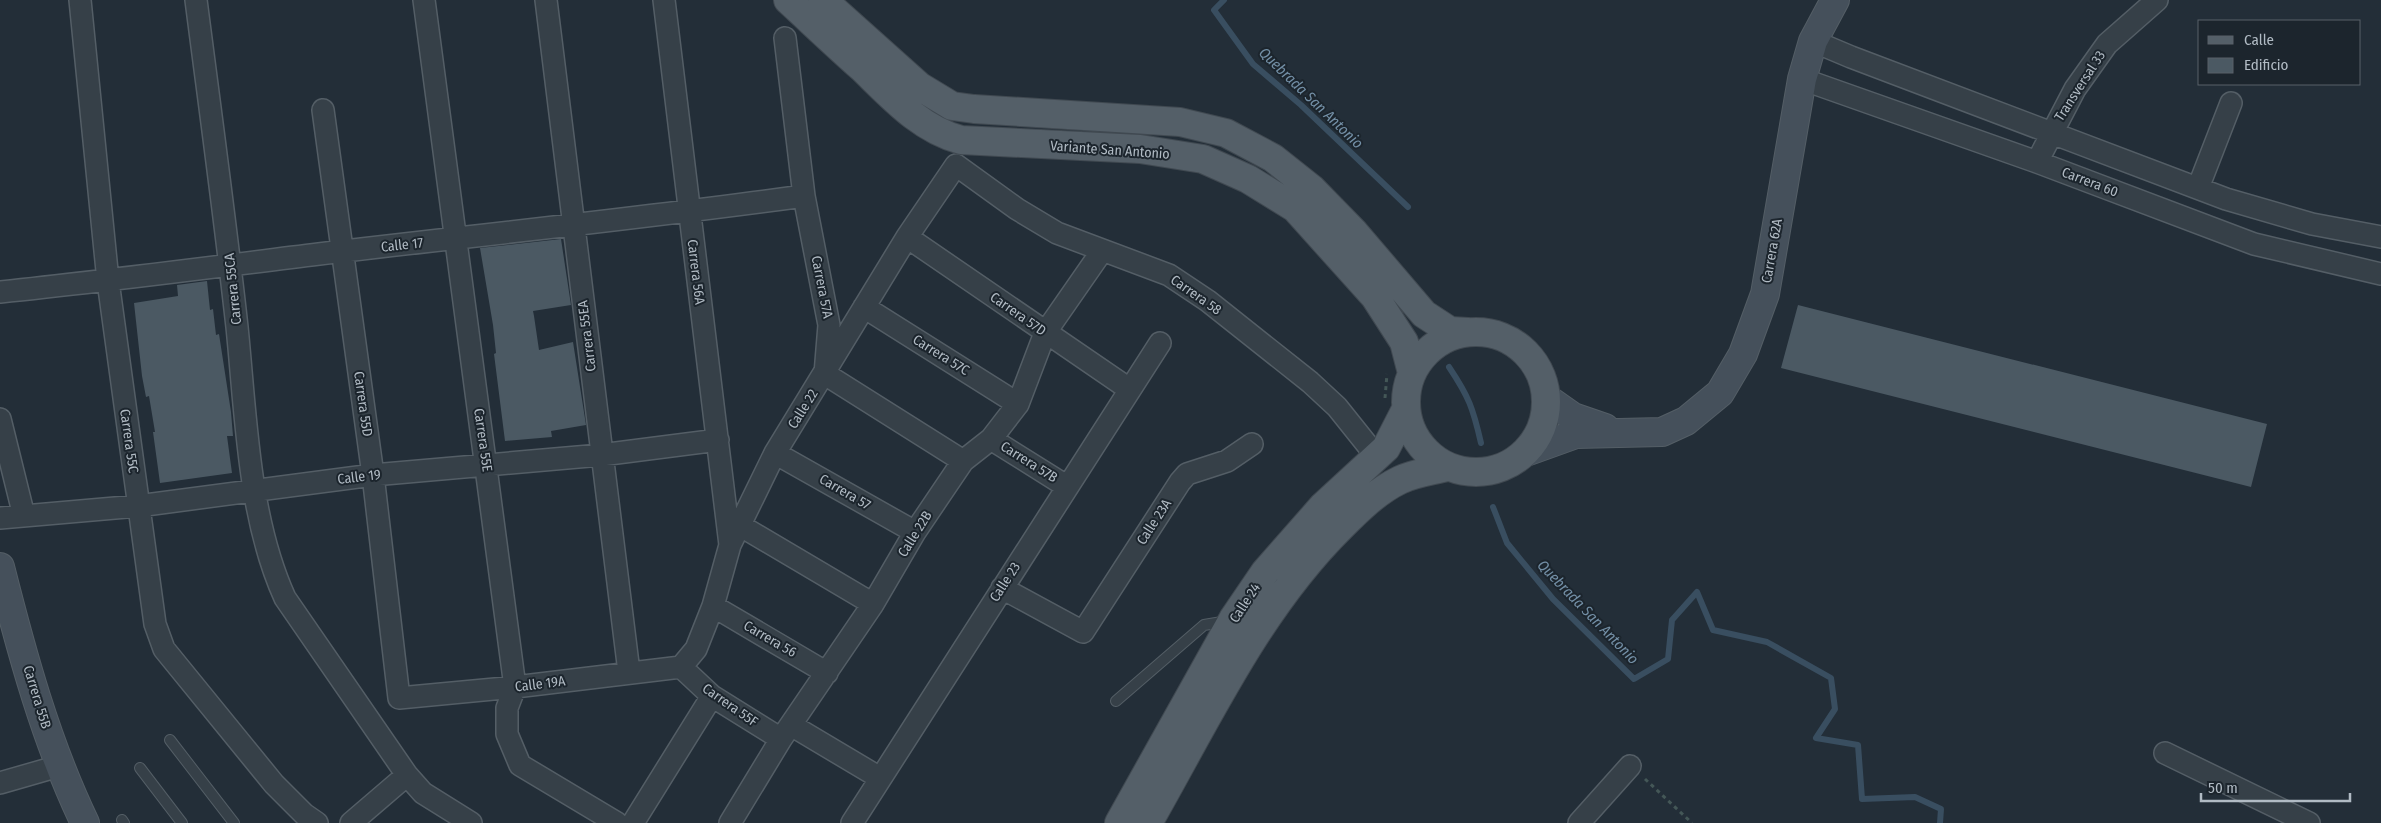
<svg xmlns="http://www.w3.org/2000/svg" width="2381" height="823" font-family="'Fira Sans Condensed',sans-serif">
<rect width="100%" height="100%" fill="#232e38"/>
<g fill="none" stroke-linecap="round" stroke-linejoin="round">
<path stroke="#394e60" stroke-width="6" d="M1224 0 1214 10 1253 64 1301 105 1408 207
M1449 367C1469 397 1473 408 1481 443
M1493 507 1507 543 1553 599 1634 679 1668 659 1672 620 1697 592 1713 630 1767 642 1831 678 1835 709 1816 738 1858 745 1862 799 1915 797 1941 809 1940 823"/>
</g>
<path fill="#4b5963" d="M561 239 571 305 533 311 534 316 539 350 573 342 586 425 551 431 552 437 505 441 494 354 496 353 493 325 480 248Z
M207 281 210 310 213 309 216 335 219 334 231 412 233 436H227L232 473 160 483 153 432H155L149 396 146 397 142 376 134 303 178 296 177 285Z
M1798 305 2267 424 2251 487 1781 368Z"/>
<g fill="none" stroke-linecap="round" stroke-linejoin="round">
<defs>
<path id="lane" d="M1116 701 1204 625 1228 621
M170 740 234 823
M140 768 182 823
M122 820 124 823"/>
<path id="street" d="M80 0 108 281 155 624 164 649 274 784 304 814 317 823
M196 0C210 109 225 218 237 327 246 415 248 517 285 598L407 775 423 793 471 823
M424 0 515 687 507 708V734L520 765 617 823
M546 0 629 672
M664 0 730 545
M785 38 804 196 829 325 825 374 963 461
M1813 41 1851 57 2226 199 2312 224 2381 237
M1802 79 2037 162 2254 244 2381 274
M323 110 373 475 399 698 515 687 681 667
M2037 162 2075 89 2107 44 2157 0
M2198 188 2231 103
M907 237 1129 389
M0 292C107 281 213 267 319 254 481 235 643 218 804 196
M864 307 1018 404
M0 419 24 516
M991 439 1066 486
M775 453 915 532
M0 518 138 506 373 475 601 455 718 440
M741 526 873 604
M1002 588 1083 632 1180 482 1187 474 1227 461 1252 444
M713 606 827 673
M681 667 696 649 713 606 730 545 775 453 907 237 956 165 1017 209 1057 233 1169 275 1208 301 1310 382 1337 407 1377 457
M681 667 712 696 781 739
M791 725 880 778
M2165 753 2309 823
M0 783 59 766
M351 823 407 775
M633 823 712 696
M730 823 781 739 873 604 915 532 963 461 991 439 1018 404 1045 333 1102 251
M852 823 1160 343
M1579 823 1630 766"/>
<path id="secondary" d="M1546 398 1573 417 1605 428
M1526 452 1576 434 1662 432 1686 421 1720 393 1743 354 1765 294 1802 79 1813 41 1835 0
M0 567C22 654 46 742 85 823"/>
<path id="primary" d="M788 0C813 23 837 46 862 68 891 96 920 129 961 140L1140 149 1203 159 1248 179 1295 208 1375 297 1404 342 1412 373
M823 0 919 86 952 106 974 109 1180 122 1226 133 1273 158 1312 189 1354 232 1424 314 1450 331 1468 332
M1406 402a70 70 0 1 1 140 0a70 70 0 1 1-140 0Z
M1119 823 1233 619 1265 572 1323 506 1386 448 1406 409
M1148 823C1206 722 1257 610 1341 527 1358 510 1377 491 1400 480 1414 473 1432 471 1447 467"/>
</defs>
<use href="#lane" stroke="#545e66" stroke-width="12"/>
<use href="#street" stroke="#545e66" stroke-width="24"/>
<use href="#secondary" stroke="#545e66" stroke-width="30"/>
<use href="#primary" stroke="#404951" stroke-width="30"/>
<path stroke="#445757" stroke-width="3" stroke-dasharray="4 4" stroke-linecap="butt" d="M1385 398 1387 374
M1645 779 1692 823"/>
<use href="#lane" stroke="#364048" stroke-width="10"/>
<use href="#street" stroke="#364048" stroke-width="21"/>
<use href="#secondary" stroke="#45505b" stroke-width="28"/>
<use href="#primary" stroke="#545f68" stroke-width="28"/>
</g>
<g text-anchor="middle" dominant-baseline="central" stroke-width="4" stroke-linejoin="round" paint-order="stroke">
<g font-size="14" fill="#b1bbc4" stroke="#1c252d">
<text transform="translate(2080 86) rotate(-57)">Transversal 33</text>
<text transform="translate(1110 150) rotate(4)">Variante San Antonio</text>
<text transform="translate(2090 182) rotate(21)">Carrera 60</text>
<text transform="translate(402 245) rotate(-6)">Calle 17</text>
<text transform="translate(1772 251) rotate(-80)">Carrera 62A</text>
<text transform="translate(696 272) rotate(83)">Carrera 56A</text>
<text transform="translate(822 287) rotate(79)">Carrera 57A</text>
<text transform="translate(233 289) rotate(-96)">Carrera 55CA</text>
<text transform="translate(1196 295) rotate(35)">Carrera 58</text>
<text transform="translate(1018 314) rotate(35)">Carrera 57D</text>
<text transform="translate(587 336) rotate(-97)">Carrera 55EA</text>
<text transform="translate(941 355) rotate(32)">Carrera 57C</text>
<text transform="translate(363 404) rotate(82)">Carrera 55D</text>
<text transform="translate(803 409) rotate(-58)">Calle 22</text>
<text transform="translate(483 440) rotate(82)">Carrera 55E</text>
<text transform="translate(129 441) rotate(82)">Carrera 55C</text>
<text transform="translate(1029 462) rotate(32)">Carrera 57B</text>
<text transform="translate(359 477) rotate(-7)">Calle 19</text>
<text transform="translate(845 492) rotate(30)">Carrera 57</text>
<text transform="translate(1154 522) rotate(-57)">Calle 23A</text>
<text transform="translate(915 534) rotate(-58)">Calle 22B</text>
<text transform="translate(1005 582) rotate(-57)">Calle 23</text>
<text transform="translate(1245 603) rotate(-57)">Calle 24</text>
<text transform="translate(770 639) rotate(30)">Carrera 56</text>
<text transform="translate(540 684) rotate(-7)">Calle 19A</text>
<text transform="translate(37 697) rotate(73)">Carrera 55B</text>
<text transform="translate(730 705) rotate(35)">Carrera 55F</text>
</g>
<g font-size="15" font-style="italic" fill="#738fa6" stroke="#1c252d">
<text transform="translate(1311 98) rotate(44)">Quebrada San Antonio</text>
<text transform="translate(1588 612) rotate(46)">Quebrada San Antonio</text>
</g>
</g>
<rect x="2198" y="20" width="162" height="65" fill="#1c252d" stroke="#586169"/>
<rect x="2208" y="36" width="25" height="8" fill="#545f68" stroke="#586169"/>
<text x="2244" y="45" font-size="15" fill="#b1bbc4">Calle</text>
<rect x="2208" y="58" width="25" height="15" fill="#4b5963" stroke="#586169"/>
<text x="2244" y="70" font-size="15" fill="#b1bbc4">Edificio</text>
<path d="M2201 793v8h149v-8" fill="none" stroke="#b1bbc4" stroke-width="2.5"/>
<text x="2208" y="793" font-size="15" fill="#b1bbc4" stroke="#1c252d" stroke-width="4" paint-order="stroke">50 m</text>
</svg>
